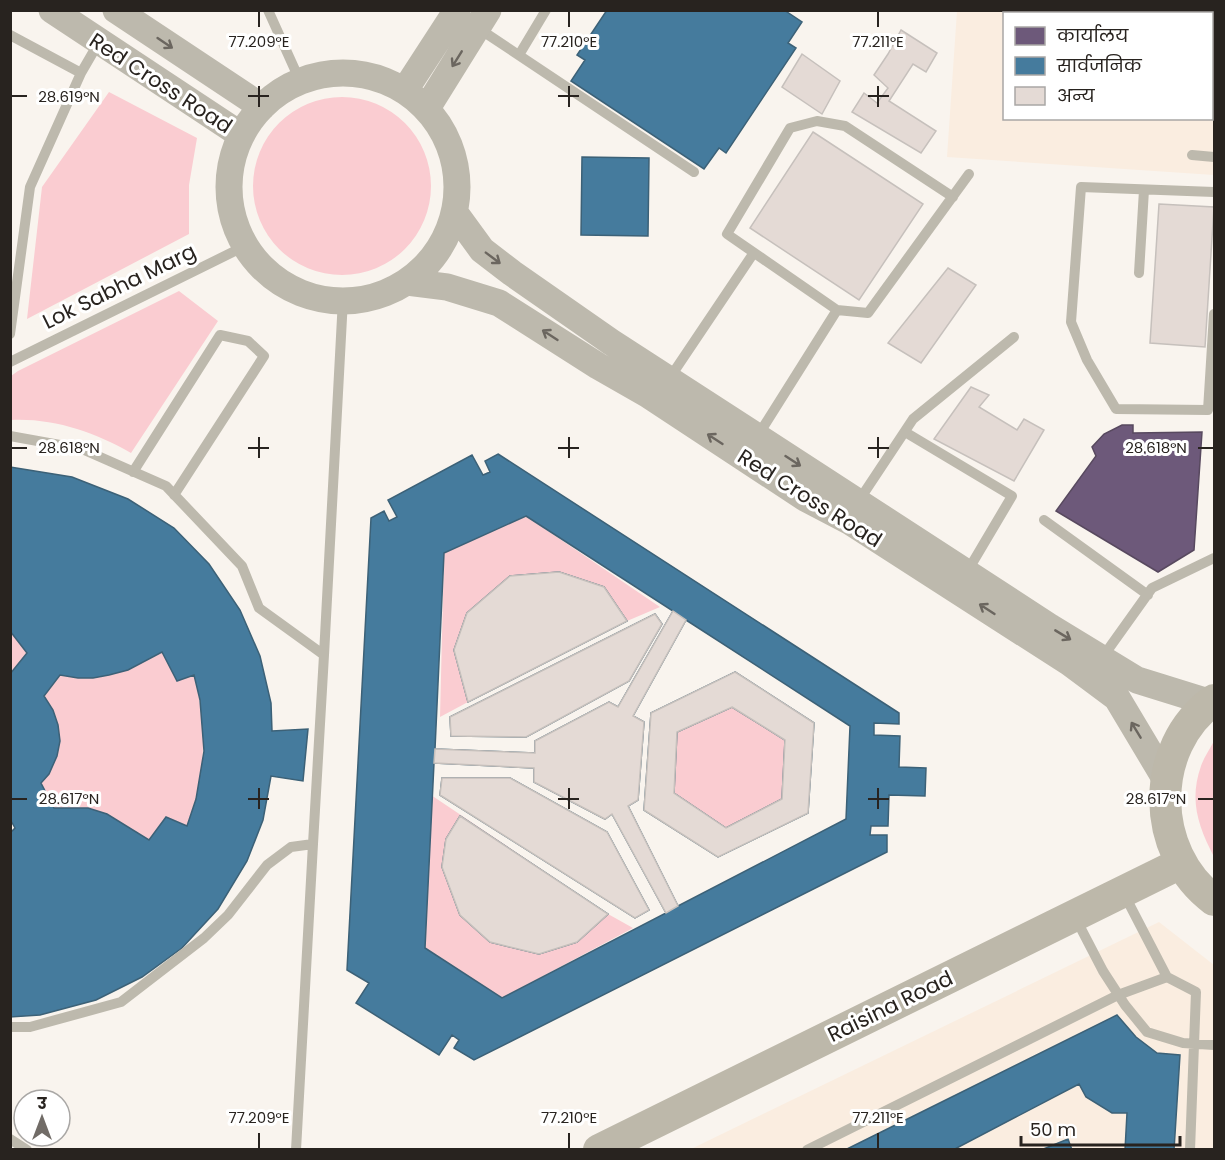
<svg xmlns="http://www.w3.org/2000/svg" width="1225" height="1160" font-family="Poppins,'Noto Sans Devanagari',sans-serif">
<rect width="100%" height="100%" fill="#f9f4ee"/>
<path fill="#faede0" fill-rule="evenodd" d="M911 11H1214V175L947 157 957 11ZM1004 14H1212V118H1004Z
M1159 922 1214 965V1149L689 1150Z"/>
<path fill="#faccd1" d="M109 92 197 138 189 185V234L27 319 42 187Z
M253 186a89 89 0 1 1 178 0a89 89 0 1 1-178 0Z
M179 291 218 321 131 453C94 432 54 418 11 420V376L18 371Z
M526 516 660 607 627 621 603 587 559 572 510 576 467 613 454 650 468 702 440 717 444 553Z
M10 631 27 653 10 674Z
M162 652 177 680 194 675C208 730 206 773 187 826L166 817 149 840C112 817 100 807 54 808L41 783C64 757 64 724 44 696L60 675H109L128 670Z
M732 707 785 740 782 799 726 828 674 793 677 732Z
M1214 741V857C1198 826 1189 800 1201 766 1204 757 1210 749 1214 741Z
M431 795 608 914 633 928 502 998 425 948Z"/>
<path fill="#6d597a" stroke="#58495f" stroke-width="1.5" d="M1122 425H1133V433L1202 432 1194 550 1158 572 1056 511 1096 456 1092 447 1104 434Z"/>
<path fill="#457b9d" stroke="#3c6177" stroke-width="1.5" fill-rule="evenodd" d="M607 10H784L802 22 788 43 796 48 726 153 719 148 704 169 571 81 585 60 577 55Z
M1078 10H1155L1154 14H1077Z
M582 157 649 158 648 236 581 235Z
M498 454 899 713V724L874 723V735L900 736 899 767 926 768 925 796 889 795 888 826H871L870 835H887V852L474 1060 454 1048 459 1040 452 1035 439 1055 356 1003 369 983 347 970 371 518 384 511 389 521 397 517 388 500 472 455 483 475 490 472 485 461ZM526 516 673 611 618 707 609 702 535 741V753L435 749 444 553ZM686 620 850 726 846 819 678 906 628 806 638 800 644 722 633 716ZM609 731 618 736 615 784 603 791 562 770 563 755ZM434 763 534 768V782L605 819 612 814 666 913 502 998 425 948Z
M10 467 72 477 128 499 174 528 209 564 240 610 260 656 271 703 272 731 308 729 303 781 271 776 263 820 247 861 218 909 182 948 142 977 96 1000 40 1015 10 1017V833L15 828 10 819V674L27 653 10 631ZM162 652 177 681 194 675 200 700 204 751 196 799 187 826 166 817 149 840 107 814 88 808H54L41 783 49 774 57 756 60 741 58 725 53 710 44 696 60 675 78 678H93L109 675 128 670Z
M559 572 604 587 627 621 468 702 454 650 467 613 510 576Z
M655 614 662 624 629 681 526 737 451 736 450 717Z
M735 672 814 723 808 813 718 857 644 810 651 713ZM732 707 785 740 782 799 726 828 674 793 677 732Z
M442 778H510L607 832 649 910 635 918 440 795Z
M460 816 608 914 577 942 539 954 490 942 460 915 442 867 446 839Z
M1117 1015 1136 1037 1157 1053 1180 1055 1174 1150H1125L1127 1113H1112L1086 1097 1079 1084 953 1150H845Z
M1068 1139 1072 1150H1041Z"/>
<path fill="#e4dad5" stroke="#c6c0bc" stroke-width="1.5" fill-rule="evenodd" d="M901 30 937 53 926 72 913 64 889 101 936 131 921 153 852 112 864 93 877 103 888 88 874 75 888 54Z
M802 54 840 81 822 114 782 87Z
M813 132 923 204 859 300 750 228Z
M1159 204 1214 207 1205 347 1150 343Z
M948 268 976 285 921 363 888 343Z
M971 387 989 395 979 407 1017 430 1024 419 1044 430 1014 481 934 439Z
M559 572 604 587 627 621 468 702 454 650 467 613 510 576Z
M673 611 686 620 633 716 644 722 638 800 628 806 678 906 666 913 612 814 605 819 534 782V768L434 763 435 749 535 753V741L609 702 618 707Z
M655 614 662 624 629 681 526 737 451 736 450 717Z
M735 672 814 723 808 813 718 857 644 810 651 713ZM732 707 785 740 782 799 726 828 674 793 677 732Z
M442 778H510L607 832 649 910 635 918 440 795Z
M460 816 608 914 577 942 539 954 490 942 460 915 442 867 446 839Z"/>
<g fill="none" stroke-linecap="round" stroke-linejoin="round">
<path stroke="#bdb9ad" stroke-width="10" d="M268 10 300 81
M478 28 694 172
M10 35 81 73
M519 55 546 10
M1192 155 1214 157
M1214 192 1081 187 1071 322 1087 360 1116 409 1208 410 1214 314
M953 197 845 126 817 121 790 128 727 234 837 310 868 313 969 174
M1139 273 1144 190
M10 334 30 187 81 73 99 42
M10 362 245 246
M669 379 753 254
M905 432 1012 496 967 572
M10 436 82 449 166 486 242 566 259 608 324 655 313 844 291 847 267 865 228 915 204 938 121 1002 30 1027H10
M757 437 837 310
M133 472 220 335 248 341 264 356 174 495
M858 502 913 419 1014 337
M1044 520 1148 595
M324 655 343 299
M1102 658 1152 588 1214 558
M1124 894 1167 977 1196 992 1190 1150
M1076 919 1103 971 1125 1005 1147 1032 1183 1043 1214 1045
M10 1139 27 1150
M296 1150 313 844
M807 1150 1118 995 1167 977"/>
<path stroke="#bdb9ad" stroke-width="27" d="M52 10 241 135
M116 10 262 107
M229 187a114 114 0 1 1 228 0a114 114 0 1 1-228 0Z
M405 90 457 10
M427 108 488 10
M455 213 482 250 512 273 611 342 847 495 1050 627 1137 680 1211 703
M407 282 447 287 499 303 598 366 647 394 805 498 849 521 1070 663 1117 698 1166 780"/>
<path stroke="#bdb8aa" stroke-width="32" d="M1214 700C1148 747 1150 853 1214 900
M599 1150 1181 863"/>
</g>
<defs><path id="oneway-shaft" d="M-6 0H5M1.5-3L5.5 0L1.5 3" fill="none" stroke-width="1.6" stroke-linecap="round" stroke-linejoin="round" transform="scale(1.5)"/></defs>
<g stroke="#6b665f">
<use href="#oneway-shaft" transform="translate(165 43) rotate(34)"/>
<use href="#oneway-shaft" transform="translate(457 59) rotate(122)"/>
<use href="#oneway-shaft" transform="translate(493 258) rotate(37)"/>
<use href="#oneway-shaft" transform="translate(550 335) rotate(-147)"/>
<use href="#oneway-shaft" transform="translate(715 439) rotate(-147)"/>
<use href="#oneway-shaft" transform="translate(793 461) rotate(33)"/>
<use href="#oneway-shaft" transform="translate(987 609) rotate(-147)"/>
<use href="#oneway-shaft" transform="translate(1063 635) rotate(31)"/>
<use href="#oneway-shaft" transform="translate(1136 730) rotate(-121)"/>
</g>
<path fill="none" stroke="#28231f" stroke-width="2" d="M259 12V27M569 12V27M878 12V27M259 86V107M569 86V107M878 86V107M12 96H27M248 96H269M558 96H579M868 96H889M259 437V458M569 437V458M878 437V458M12 448H27M248 448H269M558 448H579M868 448H889M1198 448H1213M259 788V809M569 788V809M878 788V809M12 799H27M248 799H269M558 799H579M868 799H889M1198 799H1213M259 1133V1148M569 1133V1148M878 1133V1148"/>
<g text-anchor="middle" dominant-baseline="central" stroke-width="6" stroke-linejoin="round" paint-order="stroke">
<g font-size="21" fill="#28231f" stroke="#fff">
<text transform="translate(161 83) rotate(33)">Red Cross Road</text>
<text transform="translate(119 286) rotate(-26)">Lok Sabha Marg</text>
<text transform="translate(810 498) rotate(32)">Red Cross Road</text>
<text transform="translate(890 1006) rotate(-26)">Raisina Road</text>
</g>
</g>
<g font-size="15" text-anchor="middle" fill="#28231f" stroke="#fff" stroke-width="6" stroke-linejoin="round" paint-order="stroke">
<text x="259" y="47">77.209°E</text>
<text x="569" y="47">77.210°E</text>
<text x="878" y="47">77.211°E</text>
<text x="69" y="102">28.619°N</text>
<text x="69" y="453">28.618°N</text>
<text x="1156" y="453">28.618°N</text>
<text x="69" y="804">28.617°N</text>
<text x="1156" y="804">28.617°N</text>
<text x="259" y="1123">77.209°E</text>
<text x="569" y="1123">77.210°E</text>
<text x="878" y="1123">77.211°E</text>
</g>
<rect width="1225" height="1160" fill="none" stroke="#28231f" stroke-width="24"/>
<rect x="1003" y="12" width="210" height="108" fill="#ffffff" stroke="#a9a7a5" stroke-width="1.5"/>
<rect x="1015" y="27" width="30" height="18" fill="#6d597a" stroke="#a9a7a5" stroke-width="1.5"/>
<text x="1057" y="42" font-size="18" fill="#28231f">कार्यालय</text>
<rect x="1015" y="57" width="30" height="18" fill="#457b9d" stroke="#a9a7a5" stroke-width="1.5"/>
<text x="1057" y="72" font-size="18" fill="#28231f">सार्वजनिक</text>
<rect x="1015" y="87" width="30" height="18" fill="#e4dad5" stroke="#a9a7a5" stroke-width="1.5"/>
<text x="1057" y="102" font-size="18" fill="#28231f">अन्य</text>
<g transform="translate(42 1118)"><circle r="28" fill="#ffffff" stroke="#a9a7a5" stroke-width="1.5"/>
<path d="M0-4.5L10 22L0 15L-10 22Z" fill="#716c67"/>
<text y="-9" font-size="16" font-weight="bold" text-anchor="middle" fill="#28231f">उ</text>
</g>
<path d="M1021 1136v9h159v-9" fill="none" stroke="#28231f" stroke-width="3"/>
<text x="1030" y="1136" font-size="18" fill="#28231f" stroke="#ffffff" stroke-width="4.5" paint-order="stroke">50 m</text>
</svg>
